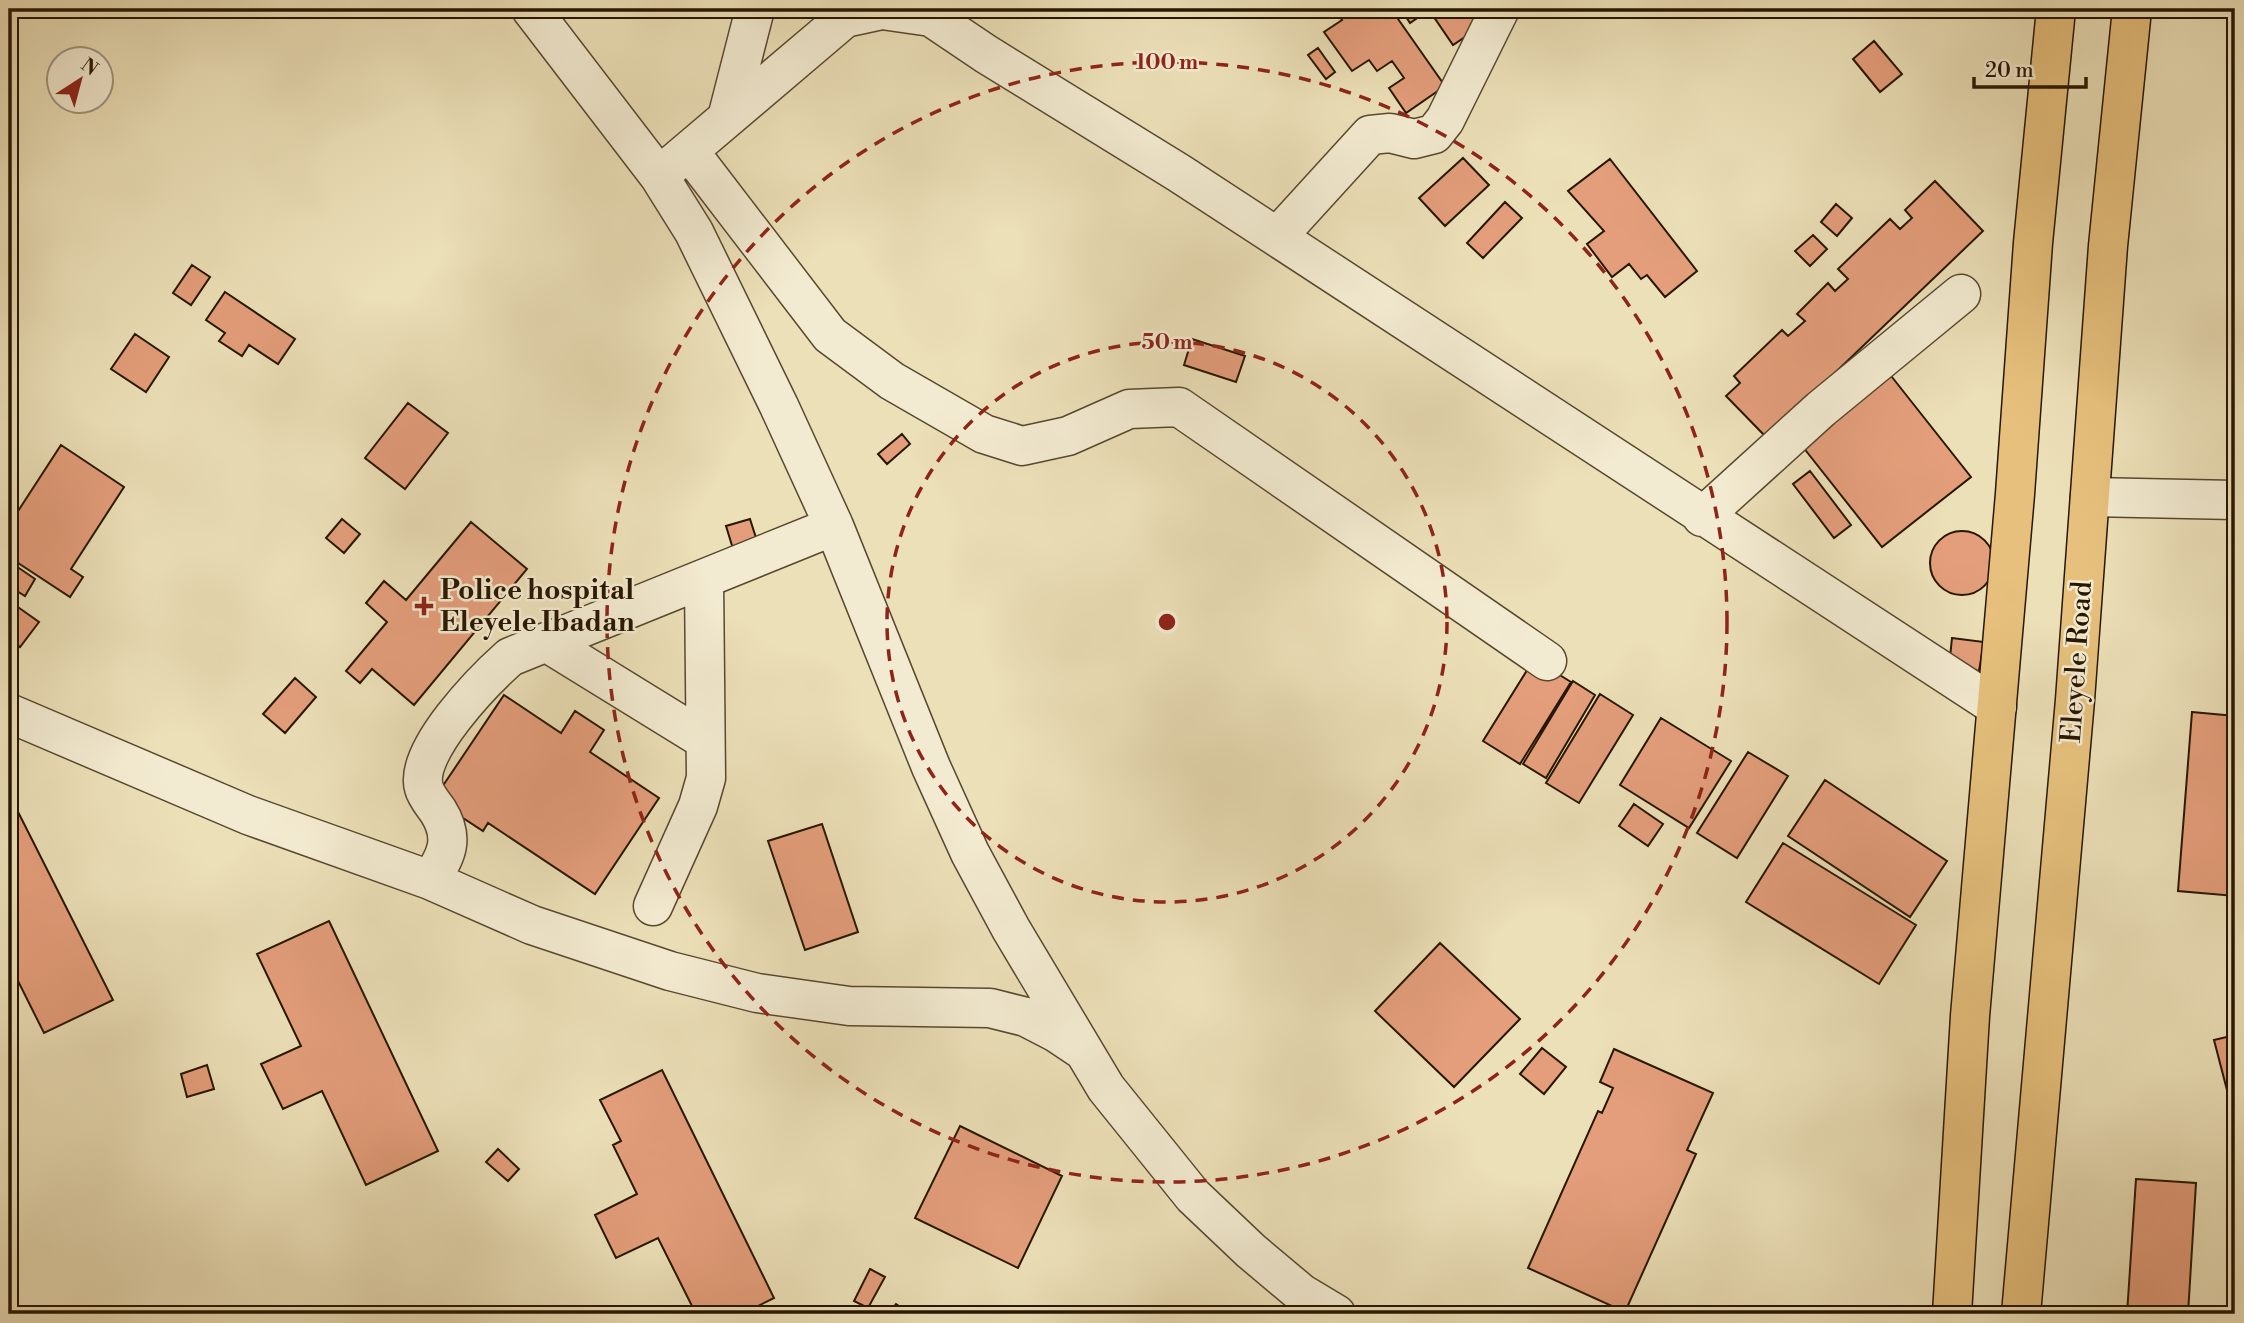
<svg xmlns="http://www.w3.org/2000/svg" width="2244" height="1323" font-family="'Libre Bodoni',serif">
<rect width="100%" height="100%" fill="#ece0b8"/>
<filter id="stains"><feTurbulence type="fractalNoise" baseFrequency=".00286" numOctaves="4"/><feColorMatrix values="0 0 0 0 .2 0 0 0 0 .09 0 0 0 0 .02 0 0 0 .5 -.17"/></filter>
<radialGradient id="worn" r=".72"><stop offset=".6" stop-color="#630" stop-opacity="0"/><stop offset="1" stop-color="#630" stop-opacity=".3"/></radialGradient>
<path fill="#e49e7b" stroke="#271600" stroke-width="2" d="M1334 9H1391L1445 86 1406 113 1389 88 1404 78 1392 61 1377 71 1369 60 1352 71 1324 32 1342 20Z
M1401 9H1487L1493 18 1453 45 1429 10 1410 23Z
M1874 41 1902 74 1880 92 1853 59Z
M1318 48 1335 72 1326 79 1308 55Z
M1463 158 1489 185 1445 226 1419 198Z
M1610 159 1697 271 1665 297 1647 275 1641 279 1629 264 1612 277 1587 244 1604 231 1568 191Z
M1935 181 1983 231 1767 438 1726 396 1740 383 1734 376 1782 330 1788 336 1805 321 1797 314 1828 283 1835 291 1848 279 1838 269 1890 219 1900 229 1912 218 1905 210Z
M1505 202 1522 218 1483 258 1467 243Z
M1836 204 1852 218 1837 236 1821 222Z
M1813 235 1827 249 1810 266 1795 251Z
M192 265 210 277 191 305 173 293Z
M225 292 295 339 278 364 249 345 242 356 219 341 225 333 206 320Z
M135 334 169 357 146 392 111 369Z
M1192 339 1245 356 1236 382 1184 365Z
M1888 372 1971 477 1882 547 1799 442Z
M408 403 448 433 405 489 365 458Z
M902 434 910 444 887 464 878 454Z
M61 445 124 487 71 569 83 577 70 597 9 557V525Z
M1810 471 1851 525 1834 538 1793 484Z
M342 519 360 534 344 553 326 538Z
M750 519 758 544 734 552 726 526Z
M471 522 527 569 414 705 372 669 360 683 346 671 387 622 366 603 384 581 406 600Z
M1930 563a32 32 0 1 1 64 0a32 32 0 1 1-64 0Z
M16 566 35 579 25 596 9 586V576Z
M15 605 39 622 20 647 9 639V615Z
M1952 638 1984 642 1979 671 1949 667Z
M1534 659 1571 682 1520 764 1483 741Z
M295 678 316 697 285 733 263 714Z
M1573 681 1595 695 1546 778 1523 764Z
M1600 694 1633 715 1579 803 1546 783Z
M504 695 561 733 575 711 604 730 590 752 659 798 595 894 488 823 483 831 434 799Z
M2192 712 2235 716V896L2178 891Z
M1661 718 1731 761 1689 828 1620 785Z
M1748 752 1788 776 1737 858 1697 833Z
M1825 780 1947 861 1910 917 1788 836Z
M9 794 113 1000 44 1033 9 963Z
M1634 804 1663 824 1648 846 1619 826Z
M822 824 858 932 805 950 768 841Z
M1783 843 1916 925 1879 984 1746 902Z
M329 921 438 1151 366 1185 322 1091 283 1109 261 1064 301 1046 257 954Z
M1440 943 1520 1019 1454 1087 1375 1011Z
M2235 1035V1121L2214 1040Z
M1542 1048 1566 1067 1544 1094 1520 1074Z
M1614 1049 1713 1093 1687 1150 1696 1154 1625 1312 1528 1268 1598 1111 1602 1113 1613 1088 1600 1082Z
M207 1065 214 1089 187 1097 181 1074Z
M662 1070 774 1298 742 1314H696L658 1238 616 1258 595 1215 637 1194 613 1145 621 1141 600 1100Z
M960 1126 1062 1176 1018 1268 915 1218Z
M498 1149 519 1169 508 1181 486 1162Z
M2136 1179 2196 1183 2188 1314H2127Z
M870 1269 885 1277 868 1308 854 1301Z
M896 1304 911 1314H888Z"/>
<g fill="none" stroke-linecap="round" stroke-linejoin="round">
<defs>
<path id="minor" d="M531 9 659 176 694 232 779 406 834 526 931 767 970 853 1011 929 1106 1088 1193 1196 1251 1251 1301 1293 1336 1314
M727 118 755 9
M689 151 830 335 892 381 984 434 1022 446 1068 436 1129 409 1179 407 1547 661
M659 176 845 18 882 10 931 17 986 54 1179 173 1997 707
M1277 237 1370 135 1390 133 1414 139 1434 134 1445 120 1500 9
M2090 497 2235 500
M1702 517 1821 409 1961 294
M546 642 705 740
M9 713 248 815 430 880 532 925 670 971 757 993 849 1006 990 1008 1026 1017 1055 1032 1082 1050
M430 880C447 856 455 838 438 811 434 805 426 796 424 788 413 752 484 680 510 657L834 526
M653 906 698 806 706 778 704 579"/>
<path id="major" d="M1952 1314 1970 1016 2015 494 2033 243 2056 9
M2021 1314 2075 700 2108 246 2132 9"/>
</defs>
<use href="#minor" stroke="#58482e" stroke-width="41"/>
<use href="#major" stroke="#271600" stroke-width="41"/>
<use href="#minor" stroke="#f3ebd1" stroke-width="38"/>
<use href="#major" stroke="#e6c07c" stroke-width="38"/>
</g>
<g fill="none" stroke="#8f2418" stroke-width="3.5" stroke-dasharray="12 9">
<circle cx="1167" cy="622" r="280"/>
<circle cx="1167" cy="622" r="560"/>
</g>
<path fill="#8f2418" stroke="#f3ebd1" stroke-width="2.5" d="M420.5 595.5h7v7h7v7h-7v7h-7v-7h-7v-7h7z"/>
<g text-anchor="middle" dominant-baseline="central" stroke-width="5" stroke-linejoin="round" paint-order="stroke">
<g font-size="28" font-weight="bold" fill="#271600" stroke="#f3ebd1" text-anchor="start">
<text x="440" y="590">Police hospital<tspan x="440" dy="32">Eleyele Ibadan</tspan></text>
</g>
<g font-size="28" fill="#271600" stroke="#f3ebd1">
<text transform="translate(2077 662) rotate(-86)">Eleyele Road</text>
</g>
</g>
<circle cx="1167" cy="622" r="10" fill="#8f2418" stroke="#f3ebd1" stroke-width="3.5"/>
<g font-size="21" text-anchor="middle" font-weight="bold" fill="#8f2418" stroke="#f3ebd1" stroke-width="5" stroke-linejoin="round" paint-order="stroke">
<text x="1167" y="69">100 m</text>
<text x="1167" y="349">50 m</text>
</g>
<rect width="2244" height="1323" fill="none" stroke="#ece0b8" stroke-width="35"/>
<rect x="10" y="10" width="2223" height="1302" fill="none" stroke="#271600" stroke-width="3.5"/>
<rect x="18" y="18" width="2209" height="1288" fill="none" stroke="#271600" stroke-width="2"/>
<g transform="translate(80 80) rotate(36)"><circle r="33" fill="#f3ebd1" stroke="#a1967d" stroke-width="2"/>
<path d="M0-5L12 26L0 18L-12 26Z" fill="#8f2418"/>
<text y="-10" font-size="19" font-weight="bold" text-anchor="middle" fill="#271600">N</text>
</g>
<path d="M1974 77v10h112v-10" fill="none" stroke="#271600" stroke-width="3.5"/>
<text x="1985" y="77" font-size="21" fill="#271600" stroke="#f3ebd1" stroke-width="5" paint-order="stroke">20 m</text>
<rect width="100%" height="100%" filter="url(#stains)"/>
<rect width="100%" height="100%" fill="url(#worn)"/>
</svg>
